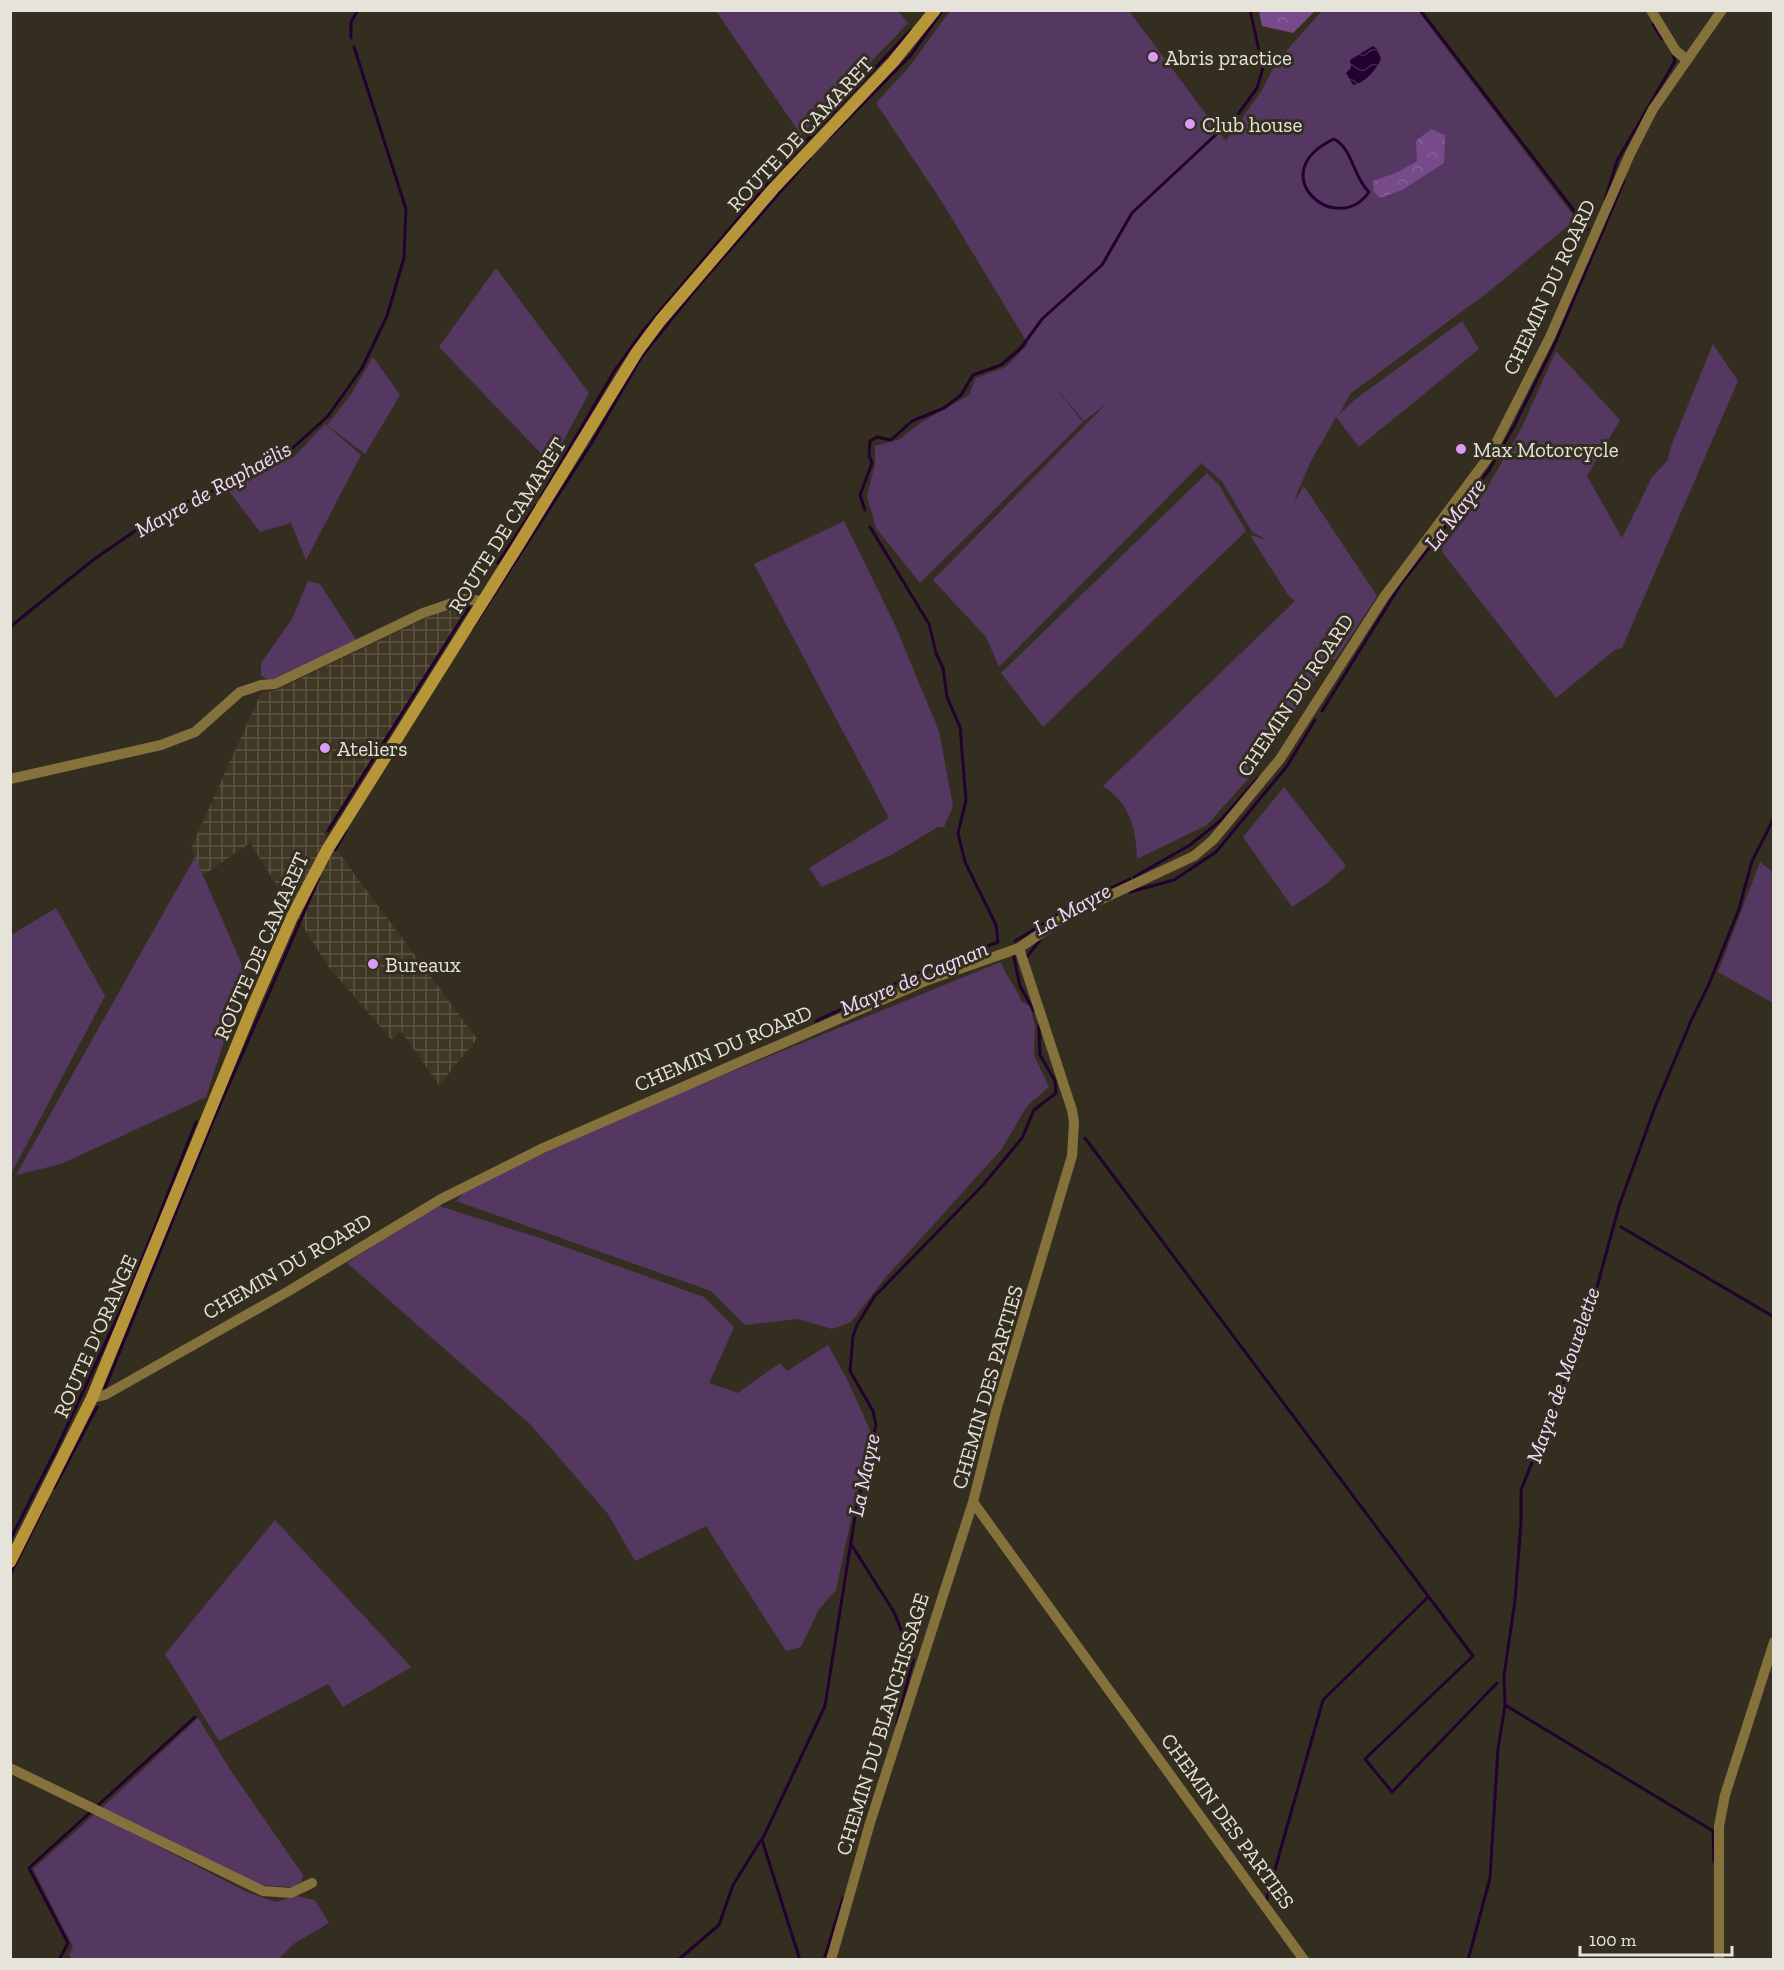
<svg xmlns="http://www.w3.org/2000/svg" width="1784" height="1970" font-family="'Zilla Slab',serif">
<defs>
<pattern id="industrial-grid" width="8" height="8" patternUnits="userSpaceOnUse" patternTransform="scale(1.5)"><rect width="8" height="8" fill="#3f3724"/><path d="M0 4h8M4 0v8" fill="none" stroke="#5b5443"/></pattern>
<pattern id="forest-crowns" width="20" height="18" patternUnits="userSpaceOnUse" patternTransform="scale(1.5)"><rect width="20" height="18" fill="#774a8a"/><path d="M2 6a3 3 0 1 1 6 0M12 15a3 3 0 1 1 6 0" fill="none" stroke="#8a649a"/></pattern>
<pattern id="water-waves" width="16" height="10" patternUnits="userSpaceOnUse" patternTransform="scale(1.5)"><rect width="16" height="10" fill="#22012e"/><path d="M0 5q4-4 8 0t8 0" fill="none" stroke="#42264c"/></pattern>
</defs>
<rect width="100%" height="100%" fill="#342e21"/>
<path fill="url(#industrial-grid)" d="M453 605 468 608 324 833 477 1039 439 1085 401 1031 391 1039 328 966 250 843 202 876 191 848 261 693 277 690Z"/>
<path fill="#553861" d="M716 11H898L908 23 801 135Z
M950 11H1129L1226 141 1262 90 1277 61 1322 11H1418L1576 219 1491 290 1350 394 1339 415 1353 401 1462 321 1479 349 1359 447 1336 417 1310 463 1293 503 1304 486 1377 596 1335 660 1330 658 1248 779 1207 825 1137 859C1136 827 1130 804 1103 786L1295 601 1288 595 1250 535 1268 540 1252 532 1222 481 1195 458 1201 464 999 667 986 637 933 580 1106 404 1084 421 1047 378 1083 422 920 583 876 528 867 496 875 464V446L900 439 920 423 969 395 976 378 1006 367 1028 344 942 202 876 103 909 67Z
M496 268 589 393 551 464 439 347Z
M1713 344 1738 381 1622 648 1616 649 1556 698 1443 553 1442 548 1483 495 1522 427 1556 351 1620 420 1587 476 1622 538 1652 477 1668 460 1670 449Z
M373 357 400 395 365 454 327 425 352 393Z
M325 424 361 455 306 560 291 523 260 532 228 490 295 456Z
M1207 473 1219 485 1246 531 1043 727 1001 673Z
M844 521 895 625 939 731 953 806 944 827H938L891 855 822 887 809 868 889 818 754 564Z
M308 581 320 584 357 641 271 681 261 676V663L292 619Z
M1284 787 1346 866 1326 884 1292 907 1243 837Z
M195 857 246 974 206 1097 61 1164 16 1175Z
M1760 862 1773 872V1003L1718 972Z
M56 908 105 996 11 1174V935Z
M1001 962C1006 978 1016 985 1021 1001L1030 1006 1035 1027 1034 1055 1049 1087 1027 1106 1001 1150 885 1278 851 1322 832 1329 798 1319 745 1325 711 1291 456 1201 465 1191 620 1117Z
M436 1205 543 1239 704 1297 734 1327 709 1383 738 1393 780 1363 787 1371 828 1345 847 1379 870 1430 836 1590 819 1609 801 1647 786 1651 706 1526 635 1561 608 1514 530 1424 347 1263Z
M275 1520 411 1667 343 1707 328 1684 219 1741 165 1654Z
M198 1718 231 1771 303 1875 301 1882 293 1887 259 1885 102 1808Z
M95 1814 247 1892 276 1902 296 1896 315 1900 329 1923 295 1943 278 1959H72L69 1955 73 1947 33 1869Z"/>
<path fill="url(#forest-crowns)" d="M1259 11V10L1315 11 1293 33 1262 26Z
M1431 129 1445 135 1444 163 1402 190 1380 198 1374 192 1373 181 1398 172 1417 161 1416 141Z"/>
<path fill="url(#water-waves)" d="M1373 46 1377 49 1381 59C1376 70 1365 83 1353 85L1346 73 1351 68 1350 60Z"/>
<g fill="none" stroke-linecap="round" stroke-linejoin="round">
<path stroke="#22012e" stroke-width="3" d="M1420 10 1588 229
M1653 24 1662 39
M351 38V22L358 10
M829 138 911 55 943 10
M1334 139C1353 149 1353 177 1369 192 1336 239 1261 173 1334 139Z
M1605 200 1617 161 1675 61 1673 54
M541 497 615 370 643 331 783 166 911 30
M865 510 860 495 872 463 869 455 870 441 877 437 891 440 912 421 944 408 961 395 973 375 1001 365 1021 348 1042 319 1102 265 1132 213 1239 113 1257 88 1263 68 1250 10
M498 563 536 505
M10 627 93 560 132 533 164 512 229 484 286 454 328 416 362 368 387 316 404 258 406 209 354 47
M472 629 591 444 642 356 700 284 810 158
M1322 711 1401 584 1489 470 1514 426 1556 341 1624 181
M328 831 469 607
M335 850 346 831
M1134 877 1190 845 1220 821 1258 778
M1130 892 1174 880 1216 852 1287 766 1315 720
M1015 941 1072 906 1130 879
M1013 953 1020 986 1034 1011
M1026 958 1040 940
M816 1021 920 972 998 942 996 925 965 862 958 833 966 800 960 727 947 697 943 668 936 653 929 624 870 527
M1085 1138 1473 1656 1365 1759 1392 1792 1497 1683
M1621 1227 1774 1317
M105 1388 210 1128 319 878
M54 1488 97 1407
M10 1540 56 1450 130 1290 196 1122
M851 1544 894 1612 913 1660 897 1723
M10 1575 46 1503
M1505 1705 1713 1831 1714 1862
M1266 1901 1323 1700 1428 1597
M59 1960 68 1943 29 1868 195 1717
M678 1960 719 1925 733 1885 761 1840
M800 1960 762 1840 825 1706 856 1510 876 1425 873 1411 850 1371 853 1336 857 1325 874 1297 983 1185 1022 1138 1034 1110 1056 1093 1055 1081 1040 1055 1039 1025
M824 1960 843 1898
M1468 1960 1490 1878 1498 1749 1505 1705 1504 1676 1515 1600 1521 1523V1490L1564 1383 1597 1287 1619 1206 1655 1107 1691 1021 1709 984 1739 909 1752 861 1774 818"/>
<path stroke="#85713b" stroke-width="10" d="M1651 10 1676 51 1686 59
M10 779 161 745 195 732 240 692 261 685 275 684 423 613 464 599 482 601
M92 1398 105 1395 287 1292 441 1199 543 1148 928 980 1019 948 1066 916 1194 856 1213 840 1280 759 1384 597 1490 455 1550 337 1630 154 1653 109 1722 10
M973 1502 1304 1960
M10 1768 263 1891 291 1893 312 1883
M831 1960 870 1823 973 1502 997 1407 1072 1156 1074 1122 1072 1110 1019 948
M1719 1960V1826L1725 1795 1774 1642"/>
<path stroke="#b79539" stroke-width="12" d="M10 1562 92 1398 253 1006 292 917 327 850 519 544 637 352 660 321 773 189 893 62 935 10"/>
</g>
<g fill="#da9af6" stroke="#342e21" stroke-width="2">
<circle cx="1153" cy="57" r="6"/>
<circle cx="1190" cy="124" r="6"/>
<circle cx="1461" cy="449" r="6"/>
<circle cx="325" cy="748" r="6"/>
<circle cx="373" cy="964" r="6"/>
</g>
<g text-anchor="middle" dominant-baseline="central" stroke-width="6" stroke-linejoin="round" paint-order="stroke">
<g font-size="21" fill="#e6e3da" stroke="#342e21" text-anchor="start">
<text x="1165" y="57">Abris practice</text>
<text x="1202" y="124">Club house</text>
<text x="1473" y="449">Max Motorcycle</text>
<text x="337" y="748">Ateliers</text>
<text x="385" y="964">Bureaux</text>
</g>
<g font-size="21" fill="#e6e3da" stroke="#342e21">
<text transform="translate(800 134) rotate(-47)">ROUTE DE CAMARET</text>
<text transform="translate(1549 287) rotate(-65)">CHEMIN DU ROARD</text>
<text transform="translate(507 525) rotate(-58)">ROUTE DE CAMARET</text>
<text transform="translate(1295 695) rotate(-56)">CHEMIN DU ROARD</text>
<text transform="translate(261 946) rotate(-66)">ROUTE DE CAMARET</text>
<text transform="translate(723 1048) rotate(-23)">CHEMIN DU ROARD</text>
<text transform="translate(287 1266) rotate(-30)">CHEMIN DU ROARD</text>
<text transform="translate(95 1336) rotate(-66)">ROUTE D'ORANGE</text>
<text transform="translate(987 1387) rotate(-74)">CHEMIN DES PARTIES</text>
<text transform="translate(882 1724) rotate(-73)">CHEMIN DU BLANCHISSAGE</text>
<text transform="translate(1228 1821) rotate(54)">CHEMIN DES PARTIES</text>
</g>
<g font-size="22" font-style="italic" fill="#f2d9fe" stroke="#342e21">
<text transform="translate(213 489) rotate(-29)">Mayre de Raphaëlis</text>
<text transform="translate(1455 514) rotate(-52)">La Mayre</text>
<text transform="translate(1072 909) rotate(-29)">La Mayre</text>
<text transform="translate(914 978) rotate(-23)">Mayre de Cagnan</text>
<text transform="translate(1563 1375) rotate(-71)">Mayre de Mourelette</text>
<text transform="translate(864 1475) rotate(-78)">La Mayre</text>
</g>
</g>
<rect width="1784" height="1970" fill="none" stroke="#e6e3da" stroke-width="24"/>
<path d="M1580 1946v9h152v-9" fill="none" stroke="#e6e3da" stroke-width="3"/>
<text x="1589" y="1946" font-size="18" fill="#e6e3da" stroke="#342e21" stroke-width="4.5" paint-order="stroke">100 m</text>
</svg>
